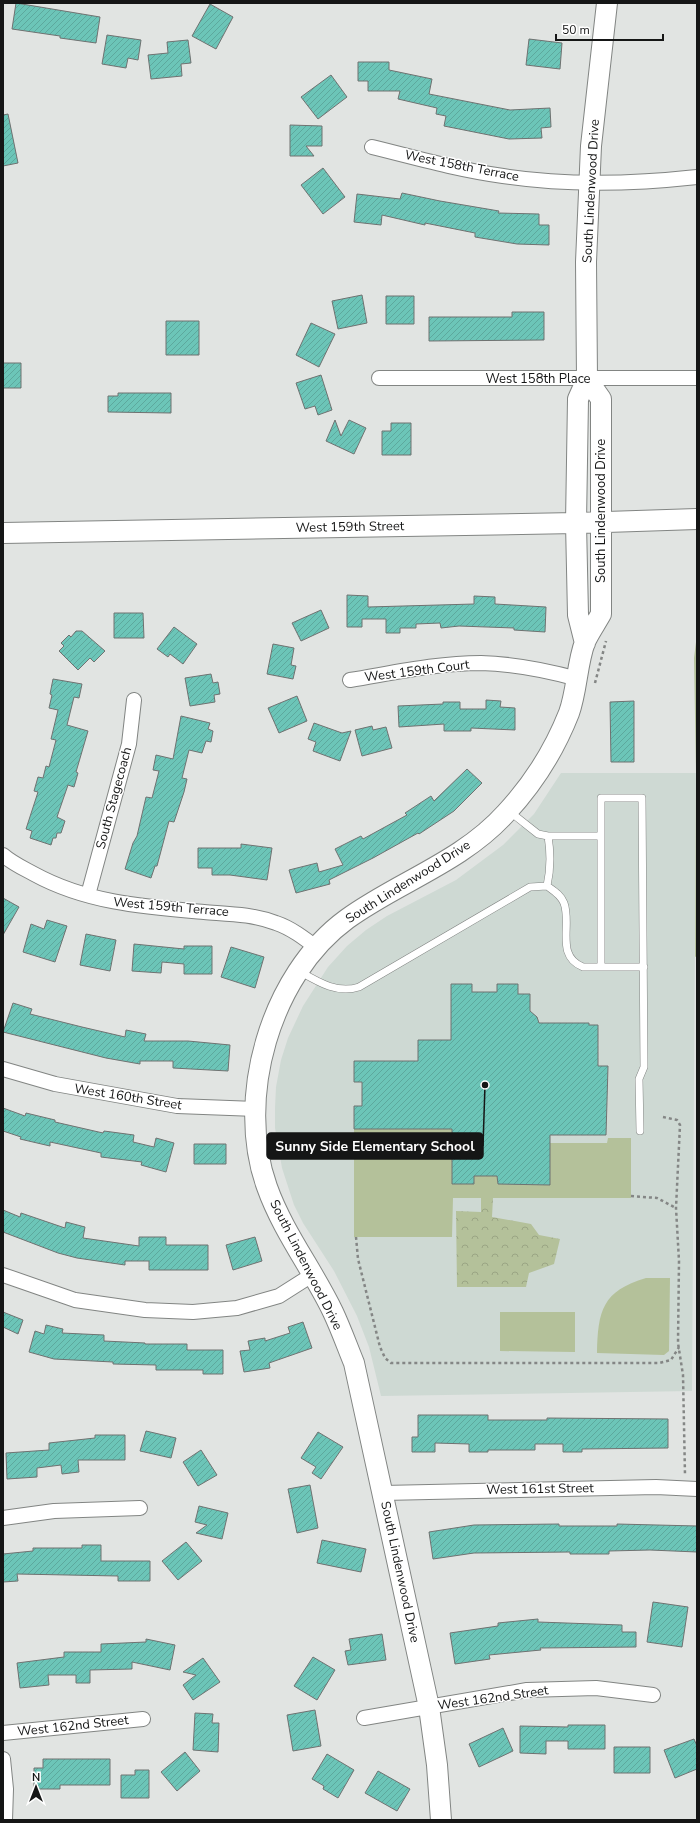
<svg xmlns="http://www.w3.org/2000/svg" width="700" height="1823" font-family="'Nunito Sans',sans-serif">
<defs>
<pattern id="grass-tufts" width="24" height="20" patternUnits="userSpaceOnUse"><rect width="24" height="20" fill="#b4c19a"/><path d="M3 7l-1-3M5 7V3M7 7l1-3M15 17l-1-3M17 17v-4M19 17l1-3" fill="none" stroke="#9aa584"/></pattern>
<pattern id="forest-crowns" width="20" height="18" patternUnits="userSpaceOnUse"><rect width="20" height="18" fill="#b4c19a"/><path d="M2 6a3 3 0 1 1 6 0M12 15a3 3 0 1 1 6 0" fill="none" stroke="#9aa584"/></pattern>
<pattern id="building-hatch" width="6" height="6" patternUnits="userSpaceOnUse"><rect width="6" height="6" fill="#6cc5b8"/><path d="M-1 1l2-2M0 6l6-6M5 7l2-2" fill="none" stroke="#5da89d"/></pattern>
</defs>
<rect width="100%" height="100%" fill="#e1e4e2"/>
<path fill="#ced9d3" d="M561 773H696L692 1391 381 1396 369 1347 357 1316 334 1271 303 1223 294 1205 282 1168 275 1128V1108L276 1087 281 1060 288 1038 303 1006 328 967 347 946 366 930 387 916 456 880 503 845 534 814Z"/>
<path fill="url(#grass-tufts)" d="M697 634V956L695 957 696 773 694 658Z"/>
<path fill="url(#forest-crowns)" d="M481 1198H493L492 1217 531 1224 539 1235 560 1239 554 1264 529 1273 526 1287H457L456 1211 481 1212Z"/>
<path fill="#b4c19a" d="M354 1129H452L474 1176H497L498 1184 549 1185 550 1143H607L608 1138H631V1198H453L452 1237H354Z
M646 1278H670L669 1351 664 1355 597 1353C598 1311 602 1291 646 1278Z
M500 1312H575V1352L500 1351Z"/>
<path fill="url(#building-hatch)" stroke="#6f7271" d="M16 3 100 17 96 43 60 38V36L12 29Z
M210 4 233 17 216 49 192 36Z
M107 35 141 40 138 60 128 58 126 68 102 64Z
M529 39 562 43 560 69 526 65Z
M188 40 191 63 181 64 182 76 151 79 148 55 168 53 167 42Z
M358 62H389V70L432 79 429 94 510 110 550 108 551 127 541 128 542 138 509 139 444 126 446 116 436 114 437 108 398 99 400 91H368V81H358Z
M331 75 347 97 318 119 301 97Z
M8 114 18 163 3 166V115Z
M290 125 322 126V146H306L314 156H290Z
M323 168 345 197 323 214 301 185Z
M402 193 440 201 499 211 498 213 539 214V225H549V245L517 244 475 237V233L425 223V225L382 215 381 225 354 222 357 194 400 199Z
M362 295 367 323 338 329 332 301Z
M386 296H414V324H386Z
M512 312H544V340L429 341V317H512Z
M166 321H199V355H166Z
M311 323 335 334 319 367 296 355Z
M3 363H21V388H3Z
M321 375 332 410 318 415 315 406 305 409 296 383Z
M118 393H171V413L108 412V396H118Z
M335 420 341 436 349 420 366 428 354 454 326 441Z
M391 423H411V455H382V431H391Z
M347 595 368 596V607L474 604V596L495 597V604L546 607 545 632 514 630V628L459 626 441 628 440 623 416 624V628H400V633H386V619H362V627H347Z
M321 610 329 628 301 641 292 623Z
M114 613H143L144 638H114Z
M174 627 197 644 183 664 170 654 168 657 157 649Z
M76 631H82L105 651 94 662 90 658 78 670 59 651 64 646 61 643 69 635 71 637Z
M273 644 294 648 291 665 296 666 293 679 267 674Z
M211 674 213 683 218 682 220 694 214 695 215 702 190 706 185 678Z
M53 679 82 684 79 698 74 697 67 725 88 731 76 772 78 773 74 787 68 785 57 817 65 821 61 833H57L56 838H53L51 845 30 838 32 831 26 829 38 792 34 791 38 777 43 778 46 766 49 767 56 740 51 739 58 710 49 708 52 695 50 694Z
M297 696 307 721 279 733 268 708Z
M486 700 501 701 500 707 515 708V730L471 728V731H444V724L399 727 398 706 443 704V702H460V709H486Z
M634 701V762H611L610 702Z
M181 716 210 723 208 729 213 731 211 742 206 741 202 753 189 750 182 778 187 779 184 792 174 822 169 821 157 866H155L151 878 125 869 133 843 137 836 146 797 152 798 159 771 153 770 156 755 173 759Z
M314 723 342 733 351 731 340 761 313 751 316 742 308 739Z
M372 726 373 730 386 727 392 748 362 756 355 730Z
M467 769 482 783 454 811 419 834 418 833 373 858 329 880 330 884 296 893 289 870 317 863 319 872 343 865 335 849 361 836 363 839 407 815 405 813 431 796 434 801Z
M241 844 272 848 267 880 230 875H212V868H198V848H241Z
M3 898 19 907 3 935Z
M47 920 67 926 55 962 23 952 31 924 44 929Z
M86 934 116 940 110 971 80 965Z
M134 944 184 949V946H212V974H184V964L162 962 161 973 132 971Z
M231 947 264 957 255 988 221 977Z
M451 984H472V992H497V984H518V994H530V1011L537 1017 539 1023H589V1025H598V1066H608L606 1135H550V1185L498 1184 497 1176H474V1184H452V1129H354V1106H362V1082H354V1061H418V1040H451Z
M13 1003 32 1009 30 1014 82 1027 125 1037 126 1030 146 1034 144 1041H188L230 1045 228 1071 173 1068V1061H140V1064L106 1058 3 1032Z
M3 1108 25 1116 26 1113 55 1120V1122L103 1133 104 1131 134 1135 133 1142 154 1147 156 1138 174 1143 166 1172 141 1165 142 1162 101 1157V1153L50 1142V1146L20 1139 21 1137 3 1131Z
M194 1144H226V1164H194Z
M3 1210 20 1217 21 1213 65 1228 66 1222 85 1227 83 1238 139 1246V1237H166V1245H208V1270H149V1261H125V1265L77 1258 58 1253 3 1232Z
M255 1237 262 1261 233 1270 226 1245Z
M3 1312 23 1320 18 1334 3 1327Z
M303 1322 312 1348 269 1363 270 1368 244 1372 240 1351 250 1350 248 1341 265 1338V1341L290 1333 288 1327Z
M46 1325 63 1329 62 1333 104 1335V1341L145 1343V1344H187V1350H223V1374H203V1370H156V1365L113 1364V1362L54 1359 29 1352 35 1331 44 1334Z
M418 1415H488V1420H547V1418L668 1419V1448L582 1449V1452H563V1444H535V1450H488V1452H469V1444L435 1443V1452H412V1437H418Z
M146 1431 176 1438 171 1458 140 1451Z
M318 1432 343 1447 321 1479 312 1473 316 1467 301 1458Z
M95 1435H125V1460H78L79 1472 62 1474 61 1465 37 1468V1477L7 1479 6 1453 49 1450V1443L95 1438Z
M201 1450 217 1475 198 1486 183 1462Z
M310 1485 318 1528 297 1533 288 1489Z
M199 1506 228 1513 222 1539 196 1533 207 1525 195 1522Z
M559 1524V1526H617V1524L697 1526V1552L650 1550 609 1551V1554H570V1552L474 1553 433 1559 429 1532 474 1525Z
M322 1540 366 1549 361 1572 317 1563Z
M186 1542 202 1561 178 1580 162 1561Z
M82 1545H101V1561H150V1581H118V1576L17 1574 18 1581 3 1582V1554L33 1551V1548H82Z
M653 1602 688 1607 682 1647 647 1642Z
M538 1619V1622L622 1625V1632H636V1647L540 1648 541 1650 489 1655 490 1659 455 1664 450 1633 498 1626V1623Z
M382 1634 386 1660 348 1665 345 1651 351 1650 349 1639Z
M146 1639 175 1645 170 1670 132 1662V1669L90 1670V1683H76V1675H48L49 1685 20 1688 17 1663 64 1657V1652H101V1644L146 1642Z
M313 1657 335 1670 317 1700 294 1686Z
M203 1658 220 1682 193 1700 183 1685 196 1675 183 1672Z
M315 1710 321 1746 293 1751 287 1715Z
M195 1713 213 1714 212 1723H219L218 1752 193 1750Z
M568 1725H605V1749H568V1741H546V1754L520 1753V1726L568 1727Z
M503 1728 513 1751 479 1767 469 1744Z
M694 1739 697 1746V1769L675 1778 664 1750Z
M614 1747H650V1773H614Z
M185 1752 200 1771 177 1791 161 1772Z
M327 1754 354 1770 338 1798 323 1789 324 1786 312 1779Z
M43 1759H110V1785H60V1789H34V1768H43Z
M135 1770H149V1798H121V1775H135Z
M378 1771 410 1789 397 1811 365 1793Z"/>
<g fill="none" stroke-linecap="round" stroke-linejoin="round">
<defs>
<path id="lane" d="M548 836H601
M547 886C554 891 561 895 564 903 572 925 555 956 583 967H644
M601 967V798H642L644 1067 639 1079 640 1131
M299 971C318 982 337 994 359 987L530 887 547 886C551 868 551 854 548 836L538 834 509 811"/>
<path id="street" d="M372 147C416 158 459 170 503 176 567 186 633 184 697 177
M379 378H697
M350 680C393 673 437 663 481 663 514 664 546 670 578 679
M3 855C12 863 23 868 34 874 87 903 145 907 204 912 229 914 252 914 276 923 291 928 304 938 317 948
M88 895 129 744 134 700
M3 1069 55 1084 177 1106 256 1109
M3 1275 75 1300 145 1310 193 1312 237 1308 279 1296 312 1275
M383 1493 656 1487 697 1489
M3 1518 54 1511 140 1508
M364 1718 527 1690 596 1688 653 1695
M3 1733 143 1719
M3 1759 6 1789 5 1820"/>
<path id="secondary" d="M3 533 576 523 697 519
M585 643 578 615 576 523 578 399 587 379 586 262 591 146 607 3
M441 1820 437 1765 429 1707 354 1363C347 1346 341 1329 333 1312 313 1270 283 1232 267 1187 235 1099 270 975 347 919 398 882 462 862 506 813 533 784 554 751 569 713 577 691 577 663 585 642 589 633 596 623 601 614V399L587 379"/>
</defs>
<use href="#lane" stroke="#828583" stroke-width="8"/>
<use href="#street" stroke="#828583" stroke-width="16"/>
<use href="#secondary" stroke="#828583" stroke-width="22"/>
<path stroke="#848685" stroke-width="2.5" stroke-dasharray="3 3" stroke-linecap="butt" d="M595 683 606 641
M663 1117 677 1120 680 1125 676 1208 679 1261 678 1343 683 1375 685 1475
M631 1196 657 1198 676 1208
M356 1237 358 1259 380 1347 385 1358 391 1363H659L671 1360 679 1347"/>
<use href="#lane" stroke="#fff" stroke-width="7"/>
<use href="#street" stroke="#fff" stroke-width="14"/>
<use href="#secondary" stroke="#fff" stroke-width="20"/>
</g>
<g text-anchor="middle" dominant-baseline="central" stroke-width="3" stroke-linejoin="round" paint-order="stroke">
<g font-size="13" fill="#151616" stroke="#fff">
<text transform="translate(462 166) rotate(11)">West 158th Terrace</text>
<text transform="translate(591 191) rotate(-87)">South Lindenwood Drive</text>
<text x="538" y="379">West 158th Place</text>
<text transform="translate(601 511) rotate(-90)">South Lindenwood Drive</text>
<text transform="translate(350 527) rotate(-1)">West 159th Street</text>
<text transform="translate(417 671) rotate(-7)">West 159th Court</text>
<text transform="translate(114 798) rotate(-75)">South Stagecoach</text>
<text transform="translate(408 882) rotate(-32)">South Lindenwood Drive</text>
<text transform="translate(171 907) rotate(5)">West 159th Terrace</text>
<text transform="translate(128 1097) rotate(9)">West 160th Street</text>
<text transform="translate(306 1265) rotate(63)">South Lindenwood Drive</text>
<text transform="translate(540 1489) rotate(-1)">West 161st Street</text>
<text transform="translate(400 1572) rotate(78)">South Lindenwood Drive</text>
<text transform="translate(493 1698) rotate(-8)">West 162nd Street</text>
<text transform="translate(73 1726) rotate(-6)">West 162nd Street</text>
</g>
</g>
<path fill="none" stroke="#151616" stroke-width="1.5" d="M485 1085L483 1146"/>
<circle fill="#151616" stroke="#fff" stroke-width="1.5" cx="485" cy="1085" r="4"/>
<rect fill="#151616" stroke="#151616" stroke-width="1.5" x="267" y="1133" width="216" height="26" rx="4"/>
<g font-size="14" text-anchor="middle" font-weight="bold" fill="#fff">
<text x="375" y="1151">Sunny Side Elementary School</text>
</g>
<rect width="700" height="1823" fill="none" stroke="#151616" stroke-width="8"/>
<g transform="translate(36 1787)" stroke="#ffffff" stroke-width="3" paint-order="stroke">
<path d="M0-3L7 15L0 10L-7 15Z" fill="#151616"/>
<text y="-6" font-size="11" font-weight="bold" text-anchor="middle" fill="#151616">N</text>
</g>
<path d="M556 34v6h107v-6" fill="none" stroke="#151616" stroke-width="2"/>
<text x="562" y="34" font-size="12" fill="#151616" stroke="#ffffff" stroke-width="3" paint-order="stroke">50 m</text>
</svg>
